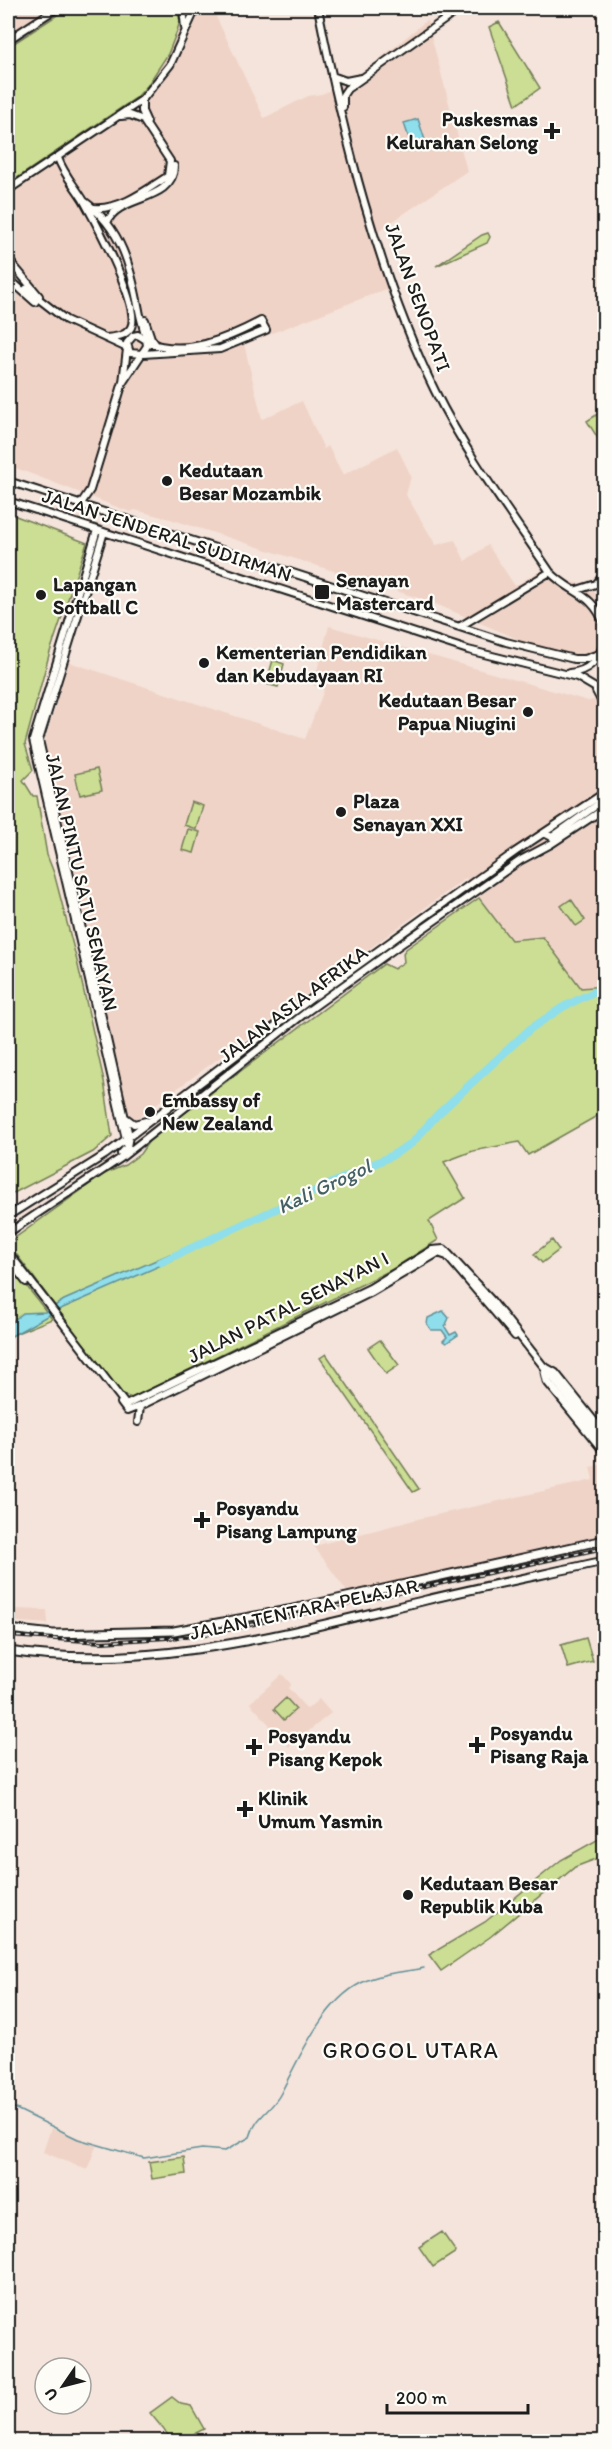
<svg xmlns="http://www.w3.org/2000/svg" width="612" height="2449" font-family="Itim,sans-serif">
<rect width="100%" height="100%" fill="#f5e4db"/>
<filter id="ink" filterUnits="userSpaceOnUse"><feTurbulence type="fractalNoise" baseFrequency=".0167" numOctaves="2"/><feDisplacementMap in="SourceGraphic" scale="12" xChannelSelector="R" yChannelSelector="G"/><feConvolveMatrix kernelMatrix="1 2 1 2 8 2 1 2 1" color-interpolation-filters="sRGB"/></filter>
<g filter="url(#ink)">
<path fill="#efd3c7" d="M8 8H212L264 118 308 96 322 94 357 78 427 20 467 171 371 236 389 288 244 344 262 419 302 401 324 449 328 446 343 475 397 447 411 476 406 495 436 545 455 540 465 561 488 545 515 586 550 565 564 581 590 585 604 607V646L592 654 564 659 431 602 170 519 135 510 130 512 8 465Z
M329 626 588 701 604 698V986L581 989 543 937 511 940 466 878 137 1118 132 1117 127 1111 44 756 46 737 69 662 305 739 324 690 313 685Z
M604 1464V1536L348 1593 314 1546 418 1519 593 1480 590 1467Z
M8 1599 15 1609 47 1610 48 1624 8 1621Z
M282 1674 291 1684 288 1688 307 1709 319 1699 331 1713 289 1747 250 1703Z
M51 2128 97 2144 87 2170 43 2152Z"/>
<path fill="#cbde93" stroke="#747d58" stroke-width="1.5" d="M68 8H177L180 21 177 31 168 54 147 86 137 97 8 184V47Z
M499 22 540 88 516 105 489 27Z
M488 233 490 237 487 243 436 266 482 235Z
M604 410V448L587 421Z
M8 513 87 543 49 655 25 744 33 770 23 780 33 796H37L47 855 54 873 77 961 104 1081 112 1136 93 1152 8 1196Z
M273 660 284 664 278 687 266 684Z
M97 769 102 790 80 795 75 774Z
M191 802 203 806 196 829 184 825Z
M188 829 200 832 194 853 182 850Z
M479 898 511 940 543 937 581 988 604 986V1112L528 1155 519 1142 473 1151 444 1162 465 1198 429 1221 438 1240 393 1269 132 1398 121 1394 8 1243 104 1174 125 1165 140 1154 149 1141 191 1108 384 964 394 969 404 962 403 953 406 949Z
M571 899 585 920 576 926 561 906Z
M552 1240 559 1250 542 1263 534 1254Z
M8 1262 52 1319 12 1335 8 1342Z
M380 1340 399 1365 386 1374 368 1348Z
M326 1354 419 1489 413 1492 320 1358Z
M586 1638 593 1661 568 1668 561 1645Z
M286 1698 296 1709 284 1720 274 1709Z
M604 1836V1856L575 1867 490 1937 441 1971 429 1955 485 1922 561 1860Z
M184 2157 186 2174 152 2179 149 2162Z
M442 2232 456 2252 433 2267 419 2247Z
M172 2397 181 2404 191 2406 204 2429 184 2439 173 2441 150 2413Z"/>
<path fill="#8fdeec" stroke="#619099" stroke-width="1.5" d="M418 119 425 140 411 145 404 123Z
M170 1254 173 1260 56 1311 8 1338V1325L23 1313 45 1312 64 1300Z
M443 1311 449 1318 445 1327 450 1335 456 1332 458 1335 446 1343 443 1341 447 1337 442 1330H431L427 1324 428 1318Z"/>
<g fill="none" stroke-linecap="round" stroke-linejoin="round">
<path stroke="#619099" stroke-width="1.5" d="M8 2105 78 2139 144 2158 202 2149 225 2151 250 2137C256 2115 272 2111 281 2093 299 2058 323 2002 361 1983 380 1973 403 1972 424 1968"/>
<path stroke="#8fdeec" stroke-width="8" d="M161 1262 391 1156 412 1143 437 1115 530 1029 563 1007 604 987"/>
<path stroke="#cabcb5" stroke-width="6" stroke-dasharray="6 3" stroke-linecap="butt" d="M8 269 26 289"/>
<defs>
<path id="major" d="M183 8 185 28
M318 8C343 134 378 275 435 391 466 454 510 513 550 572 571 594 592 592 604 624
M8 40 57 8
M332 76 346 81 361 78
M142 100V111L147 122
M343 107V95L347 89 461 8
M58 158C64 175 75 186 84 201 95 221 144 311 130 329 124 337 114 337 105 338
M8 190 142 100 170 65 196 8
M84 201C122 228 131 268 139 310 141 322 146 334 147 346L123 382
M94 208C121 210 146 190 168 176L170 161 143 120 130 115 121 116
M107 223C117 194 174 203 174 166
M8 259 39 296
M8 278 35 302
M26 289 66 320 127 348
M145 320 151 338 157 346
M142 354 130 353 127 343 133 336 138 335 146 340
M143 354 220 349 266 330 261 321C227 339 185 357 147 342
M8 481 506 642 574 659H585L604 652
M8 501 468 650 577 677 604 693
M80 505 90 490 123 382 127 349
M97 530 33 740 126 1139
M104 532 39 740 129 1136 127 1147 121 1154
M577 590 596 584 604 574
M604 618V595
M459 627 550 572
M569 673C588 672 601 659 604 640
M596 691 604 706
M544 833 552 837 604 800
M126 1118 134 1124 146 1121
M8 1216 105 1155 308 1001 515 852 604 793
M8 1233 121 1158 305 1013 394 949 521 860 551 844 604 809
M8 1252 126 1405 370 1288 432 1250 444 1249 492 1301 604 1443
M8 1259 26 1282
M121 1403 127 1411 140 1406 372 1292 438 1253 447 1256 515 1336
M138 1422 140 1406"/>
<path id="highway" d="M546 1368 555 1373 604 1434
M545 1372 547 1381 604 1451
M8 1629 53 1634 174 1631 288 1610 604 1540
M8 1651C150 1672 288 1633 426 1600 485 1586 545 1574 604 1561"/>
</defs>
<use href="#major" stroke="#1c1c1c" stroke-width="10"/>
<use href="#highway" stroke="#1c1c1c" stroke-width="11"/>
<use href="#major" stroke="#fdfcf7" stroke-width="6"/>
<use href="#highway" stroke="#fdfcf7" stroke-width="7"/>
<defs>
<path id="rail" d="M8 1636 102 1642 199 1636 604 1548"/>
</defs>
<use href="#rail" stroke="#1c1c1c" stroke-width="4"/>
<use href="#rail" stroke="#fdfcf7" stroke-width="1.5" stroke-dasharray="4.5" stroke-linecap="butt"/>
</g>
</g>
<g fill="#1c1c1c" stroke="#fdfcf7" stroke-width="2">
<path d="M549 122h6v6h6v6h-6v6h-6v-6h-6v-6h6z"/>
<circle cx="167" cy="481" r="6"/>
<rect x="314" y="584" width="16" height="16" rx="3"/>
<circle cx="41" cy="595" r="6"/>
<circle cx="204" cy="663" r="6"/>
<circle cx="528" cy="712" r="6"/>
<circle cx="341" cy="812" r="6"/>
<circle cx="150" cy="1112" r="6"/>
<path d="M199 1511h6v6h6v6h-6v6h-6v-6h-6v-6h6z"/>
<path d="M474 1736h6v6h6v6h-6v6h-6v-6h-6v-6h6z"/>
<path d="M251 1738h6v6h6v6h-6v6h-6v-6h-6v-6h6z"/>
<path d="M242 1800h6v6h6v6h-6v6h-6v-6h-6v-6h6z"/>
<circle cx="408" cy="1895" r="6"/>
</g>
<g text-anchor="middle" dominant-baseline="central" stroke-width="4.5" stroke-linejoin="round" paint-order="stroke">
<g font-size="20" font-weight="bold" fill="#1c1c1c" stroke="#fdfcf7" text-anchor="start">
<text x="538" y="119" text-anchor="end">Puskesmas<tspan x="538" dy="23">Kelurahan Selong</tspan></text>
<text x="179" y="470">Kedutaan<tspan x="179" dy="23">Besar Mozambik</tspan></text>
<text x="336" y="580">Senayan<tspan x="336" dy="23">Mastercard</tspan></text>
<text x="53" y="584">Lapangan<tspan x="53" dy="23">Softball C</tspan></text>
<text x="216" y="652">Kementerian Pendidikan<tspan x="216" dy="23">dan Kebudayaan RI</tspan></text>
<text x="516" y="700" text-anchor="end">Kedutaan Besar<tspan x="516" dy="23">Papua Niugini</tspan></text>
<text x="353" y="801">Plaza<tspan x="353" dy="23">Senayan XXI</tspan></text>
<text x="162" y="1100">Embassy of<tspan x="162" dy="23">New Zealand</tspan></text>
<text x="216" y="1508">Posyandu<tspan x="216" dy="23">Pisang Lampung</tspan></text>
<text x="490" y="1733">Posyandu<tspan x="490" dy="23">Pisang Raja</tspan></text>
<text x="268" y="1736">Posyandu<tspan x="268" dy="23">Pisang Kepok</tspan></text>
<text x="258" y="1798">Klinik<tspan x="258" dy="23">Umum Yasmin</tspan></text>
<text x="420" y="1883">Kedutaan Besar<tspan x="420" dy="23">Republik Kuba</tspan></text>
</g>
<g font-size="20" fill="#1c1c1c" stroke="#fdfcf7">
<text transform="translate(418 297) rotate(70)">JALAN SENOPATI</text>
<text transform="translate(167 535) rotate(18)">JALAN JENDERAL SUDIRMAN</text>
<text transform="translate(82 882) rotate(77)">JALAN PINTU SATU SENAYAN</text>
<text transform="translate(293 1004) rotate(-37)">JALAN ASIA AFRIKA</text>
<text transform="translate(288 1307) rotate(-27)">JALAN PATAL SENAYAN I</text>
<text transform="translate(304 1609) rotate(-12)">JALAN TENTARA PELAJAR</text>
</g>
<g font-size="21" font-style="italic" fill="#446065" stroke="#fdfcf7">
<text transform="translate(324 1186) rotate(-25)">Kali Grogol</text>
</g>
<g font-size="22" letter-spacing="1.5" fill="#1c1c1c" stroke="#fdfcf7">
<text x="411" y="2050">GROGOL UTARA</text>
</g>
</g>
<rect width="612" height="2449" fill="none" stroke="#fdfcf7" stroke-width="30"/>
<rect x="15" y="15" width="582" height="2419" fill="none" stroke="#1c1c1c" stroke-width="2" filter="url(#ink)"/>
<g transform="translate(63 2386) rotate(235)"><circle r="28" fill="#fdfcf7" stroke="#a3a29f" stroke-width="1.5"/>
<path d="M0-4.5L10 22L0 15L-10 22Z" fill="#1c1c1c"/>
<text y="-9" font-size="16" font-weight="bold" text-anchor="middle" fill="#1c1c1c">U</text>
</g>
<path d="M387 2404v9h141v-9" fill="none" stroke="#1c1c1c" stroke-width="3"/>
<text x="396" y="2404" font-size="18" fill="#1c1c1c" stroke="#fdfcf7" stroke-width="4.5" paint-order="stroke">200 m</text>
</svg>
